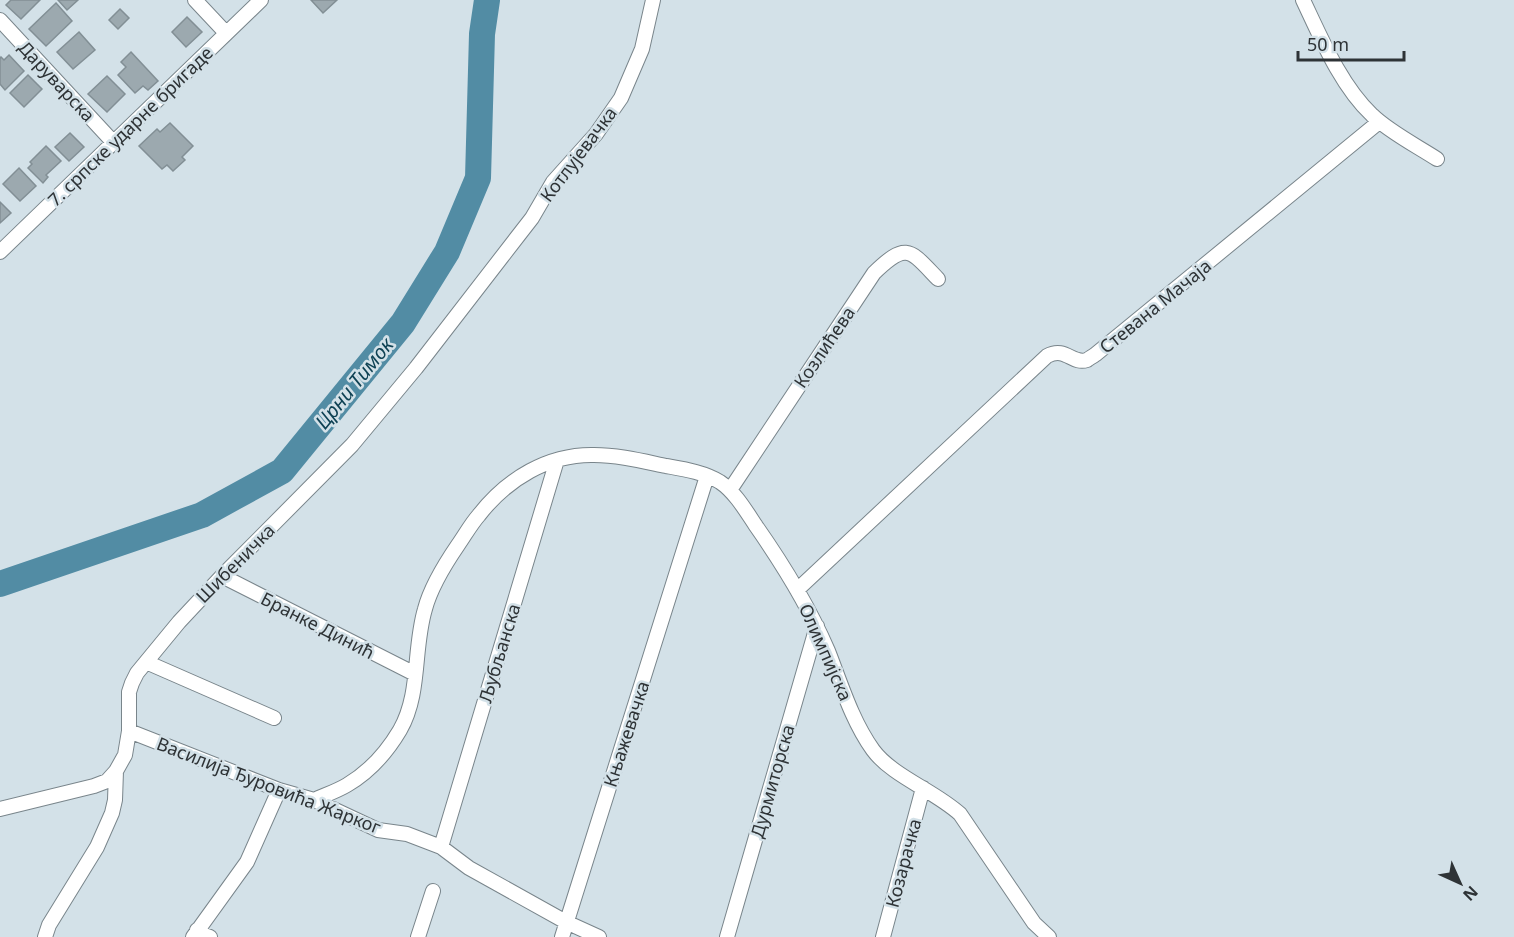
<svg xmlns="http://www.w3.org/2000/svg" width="1514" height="937" font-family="'Noto Sans',sans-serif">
<rect width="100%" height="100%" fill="#d3e1e8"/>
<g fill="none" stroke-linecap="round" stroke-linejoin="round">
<path stroke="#528ca4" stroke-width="26" d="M0 584 202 515 282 471 403 323 447 252 478 178 482 34 487 0"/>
</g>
<path fill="#9ca9af" stroke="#828f95" stroke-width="1.5" d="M11 0H40L21 19 6 5Z
M58 0H78L67 10Z
M311 0H337L323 13Z
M56 3 72 21 46 46 29 29Z
M120 9 129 18 118 29 109 20Z
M187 17 202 32 186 47 172 32Z
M79 32 95 50 73 69 57 52Z
M131 52 158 81 148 90 143 86 135 93 118 75 126 67 121 62Z
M9 55 24 71 5 90 0 84V59L1 57 4 60Z
M28 75 42 89 24 107 10 93Z
M107 76 125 94 107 112 88 94Z
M170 123 193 146 182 157 185 160 173 171 167 165 162 169 139 146 157 129 160 132Z
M70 133 84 147 69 161 55 147Z
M46 146 61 161 46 175 48 177 43 183 28 168 32 164 30 162Z
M19 168 36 186 20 201 3 184Z
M0 202 11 213 0 223Z"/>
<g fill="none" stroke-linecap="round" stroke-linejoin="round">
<defs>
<path id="minor" d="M195 0 226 33
M1303 0C1321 38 1341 86 1372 115 1388 131 1417 146 1437 159
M0 20 114 143
M0 252 261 0
M730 490 874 273C907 241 910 250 938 279
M222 576 415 674
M797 590 1047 356C1066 346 1072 365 1087 360 1088 359 1095 355 1096 354L1379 122
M146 662 274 718
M129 731 279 790 314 800 378 830 407 834 441 847 469 868 566 922 599 937
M314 800C325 795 337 791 347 785 369 772 387 752 400 730 421 693 413 649 425 609 431 586 445 564 458 545 465 535 471 524 479 515 507 479 548 454 594 455 618 455 642 461 666 466 683 469 704 472 720 482 735 492 746 511 756 526 784 566 809 607 828 651 841 684 852 721 873 750 892 776 935 791 960 814L1034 923 1049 937
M0 809 94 786 107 781 116 771
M441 847 557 460
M197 930 202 934 210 937
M45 937 49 925 97 847 112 813 115 800 116 771 125 755 129 731V692L132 683 137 673 179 622 222 576 352 445 416 368 518 236 532 218 553 182 596 134 621 98 642 49 653 0
M193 937 247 862 279 790
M418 937 433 891
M562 937 707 476
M727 937 817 626
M883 937 923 788"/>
</defs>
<use href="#minor" stroke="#79858b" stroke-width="16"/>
<use href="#minor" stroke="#fff" stroke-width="14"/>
</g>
<g text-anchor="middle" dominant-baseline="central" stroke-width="5" stroke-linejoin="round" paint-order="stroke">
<g font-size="18" fill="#2e3336" stroke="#d3e1e8">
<text transform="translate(57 81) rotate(47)">Даруварска</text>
<text transform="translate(130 126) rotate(-44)">7. српске ударне бригаде</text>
<text transform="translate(578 154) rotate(-53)">Котлујевачка</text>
<text transform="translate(1155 306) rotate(-39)">Стевана Мачаја</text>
<text transform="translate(824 347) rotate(-56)">Козлићева</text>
<text transform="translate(235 563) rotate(-45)">Шибеничка</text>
<text transform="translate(318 625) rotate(27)">Бранке Динић</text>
<text transform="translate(826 652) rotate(66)">Олимпијска</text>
<text transform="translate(499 653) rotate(-73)">Љубљанска</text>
<text transform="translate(626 734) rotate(-72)">Књажевачка</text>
<text transform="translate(772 781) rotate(-74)">Дурмиторска</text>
<text transform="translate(269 785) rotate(21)">Василија Ђуровића Жарког</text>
<text transform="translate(903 863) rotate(-75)">Козарачка</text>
</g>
<g font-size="20" font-style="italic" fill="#0f4254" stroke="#d3e1e8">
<text transform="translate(354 383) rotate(-51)">Црни Тимок</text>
</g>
</g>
<g transform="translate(1460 883) rotate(135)" stroke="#d3e1e8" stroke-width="4.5" paint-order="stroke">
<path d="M0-4.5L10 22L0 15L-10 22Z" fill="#2e3336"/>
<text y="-9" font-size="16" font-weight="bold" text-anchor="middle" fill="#2e3336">N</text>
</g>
<path d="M1298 51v9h106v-9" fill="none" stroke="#2e3336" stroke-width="3"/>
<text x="1307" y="51" font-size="18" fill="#2e3336" stroke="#d3e1e8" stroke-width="4.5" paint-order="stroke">50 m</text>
</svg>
